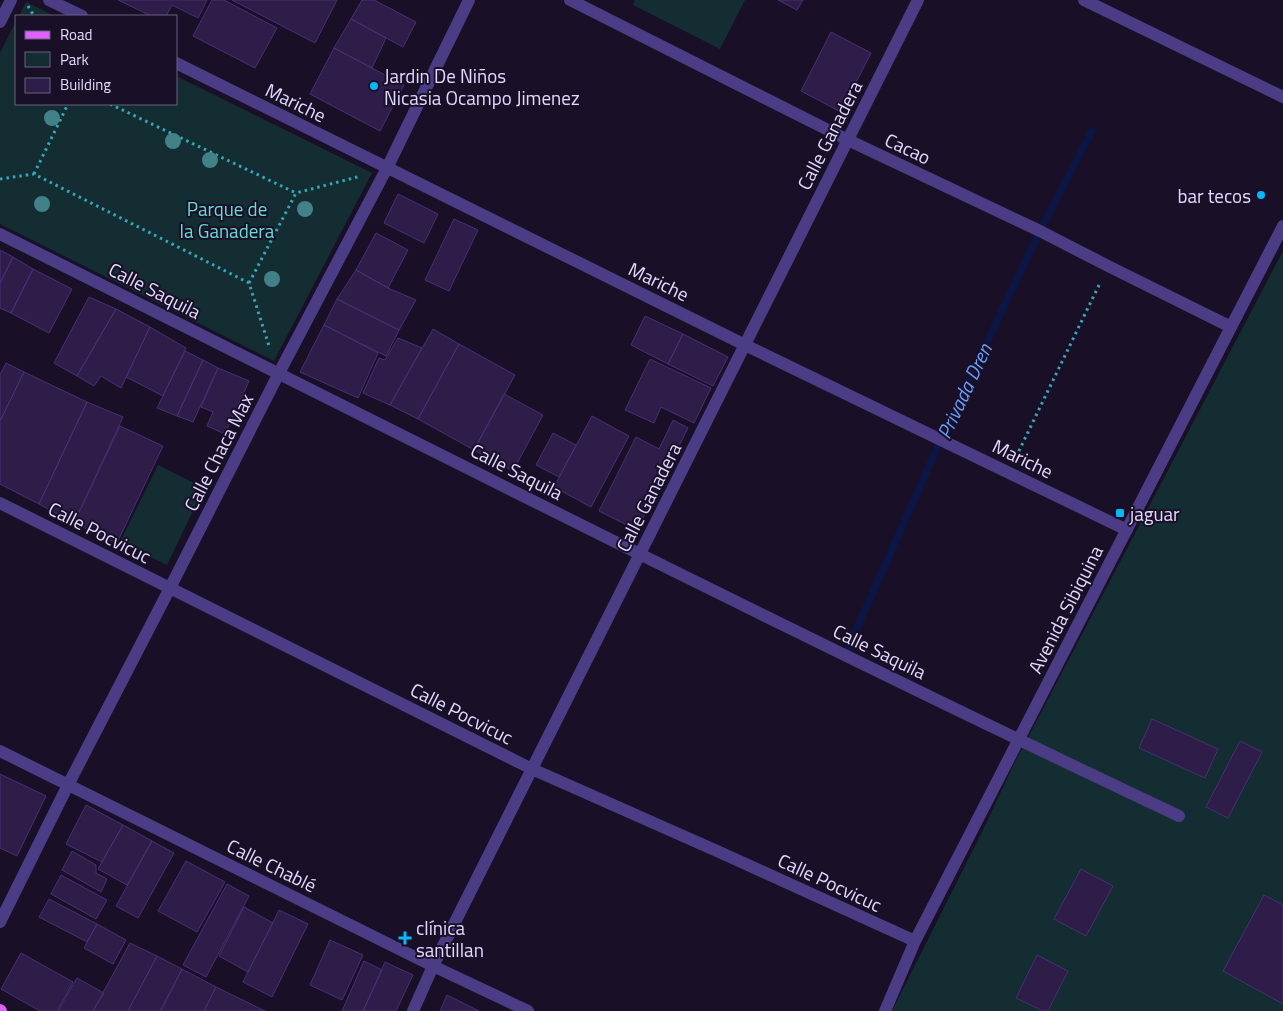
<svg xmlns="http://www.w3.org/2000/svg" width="1283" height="1011" font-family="'Titillium Web',sans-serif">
<rect width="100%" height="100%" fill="#191028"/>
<path fill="#132d32" d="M635 0H745L720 49 633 5Z
M26 2 55 16H19Z
M16 21V104H176V76L372 173 274 361 0 224V53Z
M1283 251V1011H892L981 834 1014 764Z
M158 465 204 488 167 565 120 542Z"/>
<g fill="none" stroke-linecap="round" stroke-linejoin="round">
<path stroke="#0c1646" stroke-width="7" d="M845 655 941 439 1040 231 1092 131"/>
</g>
<path fill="#2d1d48" stroke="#492f74" d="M118 0H207L198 18 172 5 166 16H151Z
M212 0H224L277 28 255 68 193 36Z
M232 0H337L315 43Z
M362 0H374L416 22 403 47 351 19Z
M778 0H803L797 10Z
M351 19 386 38 372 68 334 48Z
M831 32 871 53 841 112 801 91Z
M334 48 404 85 380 131 310 94Z
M398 194 438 214 424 243 384 223Z
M454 219 478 230 449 291 425 280Z
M376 233 408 250 388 288 356 270Z
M0 250 13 257 0 283Z
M13 257 33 269 11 313 0 308V284Z
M33 269 72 289 49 333 11 313Z
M356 270 388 288 416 300 399 330 337 299Z
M89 297 116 309 77 376 54 363Z
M337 299 399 330 386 356 324 325Z
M116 309 150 327 121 388 101 376 94 386 77 376Z
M645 316 683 334 668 364 631 345Z
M324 325 378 353 358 398 300 372Z
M150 327 186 348 163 396 126 377Z
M433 329 459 344 418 419 390 405Z
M683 334 728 357 713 386 668 364Z
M398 338 422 348 390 405 363 393 379 358 385 360Z
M459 344 515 375 474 450 418 419Z
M185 351 203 360 177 416 157 408Z
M650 359 711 388 694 423 661 407 654 423 625 410Z
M203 360 218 368 193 422 177 416Z
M6 363 24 372 0 421V375Z
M218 368 249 381 225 434 207 426 213 412 201 407Z
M24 372 87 402 39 504 0 484V421Z
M504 394 543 415 513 471 474 450Z
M87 402 123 417 74 523 39 504Z
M592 416 629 436 591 507 554 487Z
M673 420 688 428 637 530 599 511 636 437 659 449Z
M120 426 163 446 117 543 74 523Z
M553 433 576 445 559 477 536 465Z
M1152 719 1218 749 1205 778 1139 748Z
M1240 741 1262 752 1228 818 1206 807Z
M0 774 46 796 17 856 0 848Z
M86 805 123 825 102 862 66 844Z
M123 825 152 841 127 885 98 869Z
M152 841 174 853 138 918 116 906Z
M72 851 96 865V873L107 879 101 892 62 870Z
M186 861 225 882 197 932 158 911Z
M1081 869 1113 886 1086 936 1054 919Z
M61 875 107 900 96 919 51 894Z
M227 884 249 896 206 977 183 965Z
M1264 895 1283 905V1004L1223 971Z
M49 899 97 924 87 942 39 917Z
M244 907 273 923 248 972 219 956Z
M279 910 308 924 272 997 243 982Z
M97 924 126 940 113 964 84 948Z
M330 940 363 955 342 1000 310 985Z
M130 943 157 956 128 1011H93Z
M21 953 73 982 57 1011H40L1 989Z
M1037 955 1068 971 1048 1011H1043L1016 998Z
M157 956 182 969 160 1011H128Z
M364 961 382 970 363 1011H342Z
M385 962 413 975 396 1011H363Z
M182 969 216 987 204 1011H161Z
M77 978 104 993 93 1011H58Z
M216 987 265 1011H204Z
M447 995 479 1011H440Z"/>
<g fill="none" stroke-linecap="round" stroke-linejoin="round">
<path stroke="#32a8b8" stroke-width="3" stroke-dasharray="2.5 4" stroke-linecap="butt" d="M28 6 34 16
M110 104 296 193
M34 174 68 104
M0 179 34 174 249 283 270 349
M249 283 296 193 361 176
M1016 457 1100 283"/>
<path stroke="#4c3c86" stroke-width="12" d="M49 0 82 16
M570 0 848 140 1040 231 1108 266 1231 327
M1084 0 1283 97
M0 22 11 0
M176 63 745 345 1127 530
M0 234C392 430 783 629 1179 816
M0 503 532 769 726 855 915 941
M0 751 433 966 528 1011
M0 922 68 785 170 588 279 373 387 168 469 0
M413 1011 433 966 918 0
M885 1011 915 941 1283 226"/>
<path stroke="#de61fc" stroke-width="12" d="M0 1010 1 1011"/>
</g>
<g fill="#428187">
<circle cx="52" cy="118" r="8"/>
<circle cx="173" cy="141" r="8"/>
<circle cx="210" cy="160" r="8"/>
<circle cx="42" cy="204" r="8"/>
<circle cx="305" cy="209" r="8"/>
<circle cx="272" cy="279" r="8"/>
</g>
<g fill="#08b6fa" stroke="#191028" stroke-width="2">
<circle cx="374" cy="86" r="5"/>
<circle cx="1261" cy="195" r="5"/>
<rect x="1115" y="508" width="10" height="10" rx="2.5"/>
<path d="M402.5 930.5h5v5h5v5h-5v5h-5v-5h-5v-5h5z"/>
</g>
<g text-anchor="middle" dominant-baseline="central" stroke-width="4" stroke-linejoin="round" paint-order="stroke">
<g font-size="19" fill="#e3d8fe" stroke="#191028" text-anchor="start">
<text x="384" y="75">Jardin De Niños<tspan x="384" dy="22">Nicasia Ocampo Jimenez</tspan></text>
<text x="1251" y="195" text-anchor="end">bar tecos</text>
<text x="1130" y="513">jaguar</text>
<text x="416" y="927">clínica<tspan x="416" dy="22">santillan</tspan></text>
</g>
<g font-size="19" fill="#e3d8fe" stroke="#191028">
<text transform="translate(296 102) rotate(26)">Mariche</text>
<text transform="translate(829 135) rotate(-63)">Calle Ganadera</text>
<text transform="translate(908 148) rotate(25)">Cacao</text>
<text transform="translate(659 281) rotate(26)">Mariche</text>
<text transform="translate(155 290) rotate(27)">Calle Saquila</text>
<text transform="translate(218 452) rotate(-63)">Calle Chaca Max</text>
<text transform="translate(1023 458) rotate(26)">Mariche</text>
<text transform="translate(517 471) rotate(27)">Calle Saquila</text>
<text transform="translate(648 497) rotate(-63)">Calle Ganadera</text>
<text transform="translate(100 532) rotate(27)">Calle Pocvicuc</text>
<text transform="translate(1065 609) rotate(-63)">Avenida Sibiquina</text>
<text transform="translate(880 651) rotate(26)">Calle Saquila</text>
<text transform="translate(462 713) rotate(27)">Calle Pocvicuc</text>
<text transform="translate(272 865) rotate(26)">Calle Chablé</text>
<text transform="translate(830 882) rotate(25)">Calle Pocvicuc</text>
</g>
<g font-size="19" fill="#64ded5" stroke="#191028">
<text x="227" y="208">Parque de<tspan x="227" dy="22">la Ganadera</tspan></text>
</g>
<g font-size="20" font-style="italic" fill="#689dfc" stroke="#191028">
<text transform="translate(964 391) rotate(-65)">Privada Dren</text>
</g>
</g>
<rect x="15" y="15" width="162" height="90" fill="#191028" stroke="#6a607e"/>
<rect x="25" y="31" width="25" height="8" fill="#de61fc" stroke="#6a607e"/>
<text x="60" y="40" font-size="15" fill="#e3d8fe">Road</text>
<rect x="25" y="52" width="25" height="15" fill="#132d32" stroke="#6a607e"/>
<text x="60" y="65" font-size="15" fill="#e3d8fe">Park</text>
<rect x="25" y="78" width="25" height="15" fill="#2d1d48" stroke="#6a607e"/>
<text x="60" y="90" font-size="15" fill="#e3d8fe">Building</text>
</svg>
